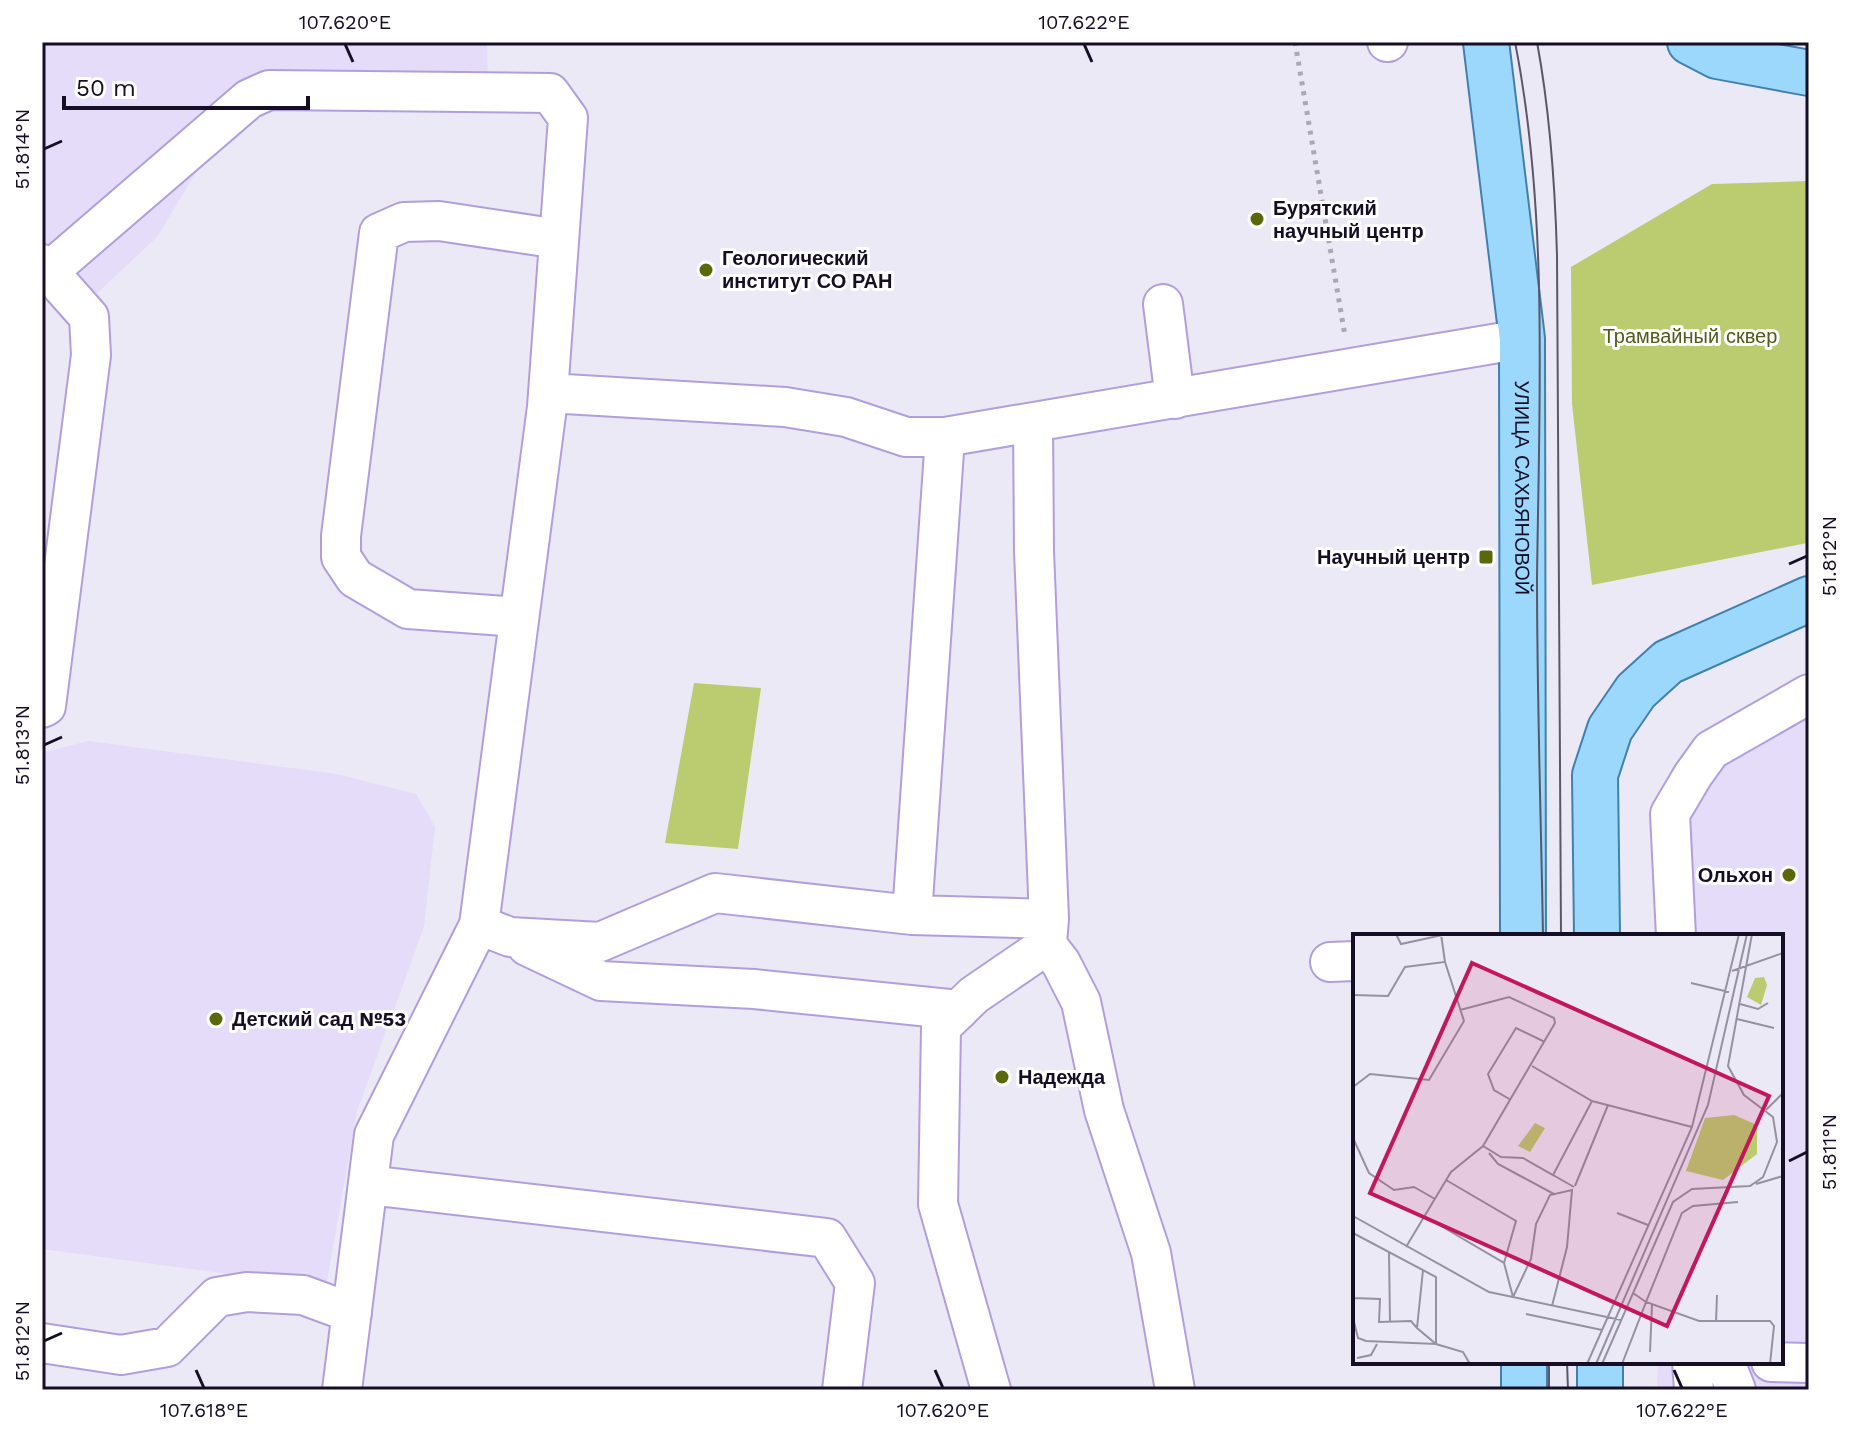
<svg xmlns="http://www.w3.org/2000/svg" width="1851" height="1432" font-family="'Work Sans',sans-serif">
<rect width="100%" height="100%" fill="#ece9f6"/>
<path fill="#e4dcf9" d="M42 42H487L488 81 238 103 157 237 75 314 42 286Z
M1809 688V1390H1657L1658 1362H1781V936H1674L1680 780Z
M88 741 337 774 416 794 435 827 424 927 357 1111 326 1287 42 1249V753Z"/>
<path fill="#bbcb70" d="M1809 181V539L1807 543 1592 585 1572 404 1571 267 1712 184Z
M694 683 761 688 738 849 665 843Z"/>
<g fill="none" stroke-linecap="round" stroke-linejoin="round">
<defs>
<path id="minor" d="M1387 42H1388
M42 264 89 317 91 355 46 706 42 708
M48 272 249 99 269 90 550 93 568 118 547 407 479 925 374 1135 342 1390
M1163 304 1175 399
M548 393 785 407 846 417 906 437H945L1522 339
M1033 423 1034 551 1049 919
M519 617 408 609 355 578 341 557V536L379 233 404 222 439 221 559 239
M912 915 1049 919 1047 943
M479 925 510 937 600 942 715 893 912 915 945 437
M1676 936 1670 814 1693 775 1711 750 1809 694
M527 946 601 981 754 989 959 1010
M1330 962 1355 961
M368 1185 827 1238 855 1283 842 1390
M42 1343 121 1355 167 1347 217 1297 247 1292 303 1295 352 1313
M1692 1362 1694 1390
M1725 1362 1736 1390
M1771 1362 1809 1363
M991 1390 938 1204 941 1027 974 995 1047 945 1061 963 1081 1002 1104 1110 1151 1253 1175 1390"/>
<g id="major">
<path id="s1" d="M1486 42 1522 339 1523 936"/>
<path d="M1690 42 1717 56 1809 73"/>
<path d="M1597 936 1595 775 1610 729 1636 691 1668 662 1809 599"/>
<path d="M1524 1362V1390"/>
<path d="M1600 1362V1390"/>
</g>
</defs>
<use href="#minor" stroke="#b09fdb" stroke-width="42"/>
<use href="#major" stroke="#4180ae" stroke-width="48"/>
<path stroke="#aba7b6" stroke-width="5" stroke-dasharray="4 6" stroke-linecap="butt" d="M1295 42 1345 336"/>
<use href="#minor" stroke="#fff" stroke-width="38"/>
<use href="#major" stroke="#9bd8fb" stroke-width="44"/>
<path stroke="#5c5669" stroke-width="2" d="M1515 42C1549 214 1539 404 1537 579 1537 698 1541 817 1543 936
M1537 42C1550 112 1555 184 1557 255L1561 936
M1549 1362V1390
M1567 1362 1568 1390"/>
</g>
<path fill="none" stroke="#160e24" stroke-width="3" d="M345 44 353 62M1084 44 1092 62M44 149 62 141M1789 564 1807 556M44 745 62 737M1789 1161 1807 1152M44 1341 62 1333M196 1370 204 1388M935 1370 943 1388M1674 1370 1682 1388"/>
<g fill="#5b670b" stroke="#fff" stroke-width="3">
<circle cx="1257" cy="219" r="8"/>
<circle cx="706" cy="270" r="8"/>
<rect x="1478" y="549" width="16" height="16" rx="4"/>
<circle cx="1789" cy="875" r="8"/>
<circle cx="216" cy="1019" r="8"/>
<circle cx="1002" cy="1077" r="8"/>
</g>
<g text-anchor="middle" dominant-baseline="central" stroke-width="6" stroke-linejoin="round" paint-order="stroke">
<g font-size="20" font-weight="bold" fill="#160e24" stroke="#fff" text-anchor="start">
<text x="1273" y="208">Бурятский<tspan x="1273" dy="23">научный центр</tspan></text>
<text x="722" y="258">Геологический<tspan x="722" dy="23">институт СО РАН</tspan></text>
<text x="1470" y="557" text-anchor="end">Научный центр</text>
<text x="1773" y="875" text-anchor="end">Ольхон</text>
<text x="232" y="1019">Детский сад №53</text>
<text x="1018" y="1077">Надежда</text>
</g>
<g font-size="20" fill="#525b19" stroke="#fff">
<text x="1690" y="336">Трамвайный сквер</text>
</g>
<g font-size="20" fill="#160e24" stroke="#fff">
<text stroke="none"><textPath href="#s1" startOffset="448">УЛИЦА САХЬЯНОВОЙ</textPath></text>
</g>
</g>
<g transform="translate(1353 934)">
<rect width="430" height="430" fill="#ece9f6"/>
<path d="M411 43 414 51 408 71 394 63 402 44ZM381 181 404 191V220L370 246 333 237 352 184ZM182 189 192 194 177 218 165 212Z" fill="#bbcb70"/>
<path fill="none" stroke="#9691a2" stroke-width="2" d="M43 0 48 10 94 0M379 37 430 19M338 49 376 58M0 61 35 62 52 33 92 28 88 0M387 70 405 75 415 69M384 85 421 94M179 132 239 167 339 193M0 153 17 140 76 146 111 87 92 28M158 166 141 156 135 140 163 94 192 108M413 176 430 159M0 204 16 239 41 256 61 253 82 265M130 212 148 223 170 224 200 241 239 167M136 219 145 230 201 260M200 241 221 253M93 246 163 287 151 329M403 250 430 242M222 252 255 171M385 268 340 272 329 279 293 368 346 387H417L421 392 417 430M264 279 295 291M0 282 136 358 268 386M71 282 151 329 160 363M53 313 98 238 130 212 202 89 201 84 156 63 107 76M36 318 37 388M70 336 64 394 83 410 110 418 117 430M160 363 178 325 183 290 197 261 219 256 214 313 199 372M0 364 27 365 26 388 58 387 64 394M0 366V299M173 380 249 396M0 384 5 404 13 407 83 410V343L0 299M363 388 364 361M297 418 299 371M4 424 18 421 24 410M234 430 339 193 386 0M243 430 355 171 394 0M249 430 320 268 339 255 397 252 410 243 424 208 420 183 391 161 375 132 399 0M269 430 293 368 280 359"/>
<path fill="#c2185b" fill-opacity="0.15" stroke="#c2185b" stroke-width="4" d="M119 29 416 162 314 392 17 259Z"/>
<rect width="430" height="430" fill="none" stroke="#160e24" stroke-width="4"/>
</g>
<rect width="1851" height="1432" fill="none" stroke="#ffffff" stroke-width="88"/>
<path d="M64 96v12h244v-12" fill="none" stroke="#160e24" stroke-width="4"/>
<text x="76" y="96" font-size="24" fill="#160e24" stroke="#ffffff" stroke-width="6" paint-order="stroke">50 m</text>
<rect x="44" y="44" width="1763" height="1344" fill="none" stroke="#160e24" stroke-width="3"/>
<g font-size="20" text-anchor="middle" fill="#160e24">
<text x="345" y="29">107.620°E</text>
<text x="1084" y="29">107.622°E</text>
<text transform="translate(22 149) rotate(-90)" y="7">51.814°N</text>
<text transform="translate(1829 556) rotate(-90)" y="7">51.812°N</text>
<text transform="translate(22 745) rotate(-90)" y="7">51.813°N</text>
<text transform="translate(1829 1152) rotate(-90)" y="7">51.811°N</text>
<text transform="translate(22 1341) rotate(-90)" y="7">51.812°N</text>
<text x="204" y="1417">107.618°E</text>
<text x="943" y="1417">107.620°E</text>
<text x="1682" y="1417">107.622°E</text>
</g>
</svg>
